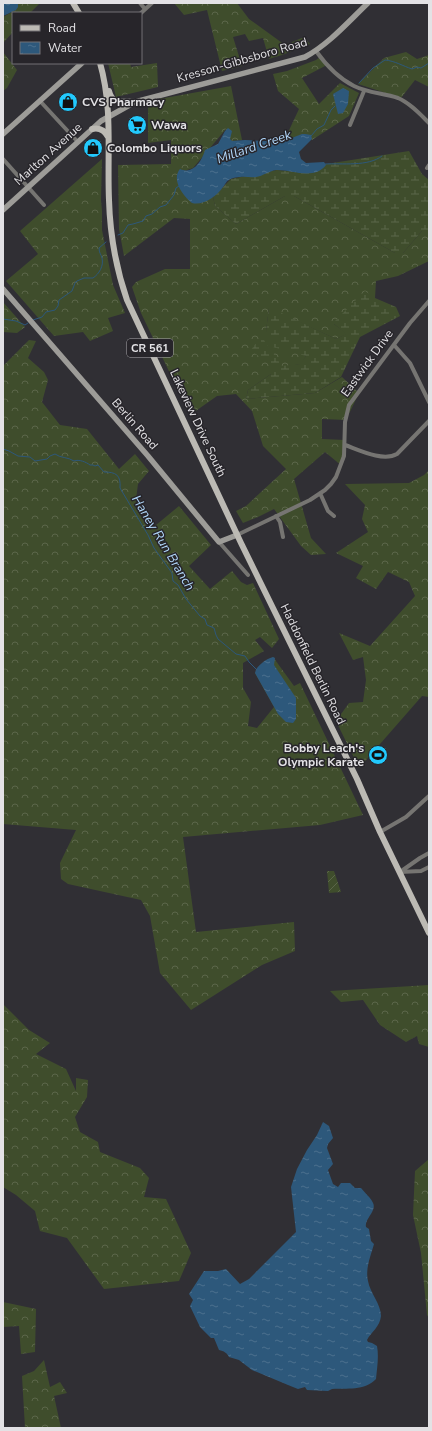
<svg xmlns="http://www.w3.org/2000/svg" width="432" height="1431" font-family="'Nunito Sans',sans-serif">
<defs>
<pattern id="forest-crowns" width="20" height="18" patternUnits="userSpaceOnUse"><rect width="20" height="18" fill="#3f4d2c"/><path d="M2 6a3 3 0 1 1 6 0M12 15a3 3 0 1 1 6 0" fill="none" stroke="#5b664a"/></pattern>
<pattern id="wetland-marsh" width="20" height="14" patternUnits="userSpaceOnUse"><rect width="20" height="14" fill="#3f4d2c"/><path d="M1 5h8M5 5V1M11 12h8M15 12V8" fill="none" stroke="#5b664a"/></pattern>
<pattern id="garden-furrows" width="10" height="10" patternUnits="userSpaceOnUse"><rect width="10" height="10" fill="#3f4d2c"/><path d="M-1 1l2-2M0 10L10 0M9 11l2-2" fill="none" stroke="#5b664a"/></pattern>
<pattern id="water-ripples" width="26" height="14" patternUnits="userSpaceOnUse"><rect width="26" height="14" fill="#2d587b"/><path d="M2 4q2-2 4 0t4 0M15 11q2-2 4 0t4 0" fill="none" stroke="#4b708e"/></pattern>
</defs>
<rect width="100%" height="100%" fill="#302f34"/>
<path fill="url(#forest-crowns)" d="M17 3H40L30 13H13V32L3 43V17L17 9Z
M174 3H237L249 19 285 45 304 37 310 44 282 55 269 59 263 38 249 41 245 34 233 37 242 66 222 71 207 10 184 15Z
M3 52 17 70 7 88 3 91Z
M406 52 417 59 429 55V87L415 80 401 98 358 84 384 58Z
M320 57 327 65 302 78 319 104 340 83 359 93 349 116 312 140 305 134 284 141 299 109 278 91 273 74 287 71 316 60Z
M108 63H130L131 67 157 63 158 87 116 97Z
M231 86 242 140 231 141 226 129 193 168 178 173 192 203 213 197 215 206 236 224 285 196H294L395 253H403L422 231H429V261L398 276 376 281 375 298 334 324 347 334 336 339 269 308 266 331 306 356 301 364 282 367 271 366V374L248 390 246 399 315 393 342 377 359 393 346 420 322 419V439L345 440 342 466 325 452 294 479 311 538 326 554 311 555 301 546 274 509 258 517 243 523 236 511 246 506 286 469 263 446 252 411 236 394 217 396 190 415 141 313 132 287 136 282 165 269H190V219L174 218 124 256 119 229 118 165 171 164V140L148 143V101Z
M102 159 101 200 102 211V230L113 285 125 313 108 318 113 331 90 341 83 332 54 336 6 281 38 254 20 231Z
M3 302 25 327 17 333 3 332Z
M29 340 36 341 28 358 44 372 48 380 42 402 60 425 87 429 119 469 135 454 149 471 138 484 135 507 147 526 150 530 179 506 211 545 189 566 210 589 232 571 241 582 247 585 253 583 279 639 272 648 260 637 255 640 264 651 243 663V688L251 702 248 726 257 728 274 707 255 673 273 657 294 686 300 683 363 815 320 825 183 837 196 932 294 922 295 951 262 965 191 1010 160 973 150 916 141 900 68 884 61 879 60 863 76 830 3 824V366Z
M429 470V697L422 696 359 768 336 721 349 703 363 702 366 680 363 657 353 660 339 633 370 646 415 596 409 582 388 572 376 589 356 578 363 566 336 553 368 532 362 519 365 505 345 484 409 483 424 475Z
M429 985V1047L419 1044 417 1036 406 1042 380 1025 363 1000 341 1002 330 991Z
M3 1004 29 1030 50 1043 36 1054 66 1069 76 1091V1078L88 1080 87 1097 75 1117 80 1132 98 1142 100 1152 140 1168 149 1178 144 1197 166 1199 191 1253 179 1281 104 1289 67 1238 40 1231 35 1211 16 1195 3 1187Z
M429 1159V1318L427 1315 421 1253 413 1215 415 1171Z
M3 1302 36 1309 35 1352 21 1354 19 1326 3 1327Z
M44 1360 50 1387 60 1382 67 1393 54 1396 61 1428H25L22 1376 34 1371Z"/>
<path fill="url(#wetland-marsh)" d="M409 151 422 174 429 180V231H422L403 253H395L294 196H285L236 224 215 206 213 197 231 179 277 170 309 173 326 164Z
M365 291 375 298 396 307 400 316 360 337 341 377 315 393 246 399 248 390 271 374V366L251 350 261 336 282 366 300 364 306 356 273 347 266 331 269 307 336 339 346 334 333 323Z"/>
<path fill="url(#garden-furrows)" d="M327 871H334L341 892 329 893Z"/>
<path fill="url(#water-ripples)" d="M3 3H18V7L16 10 3 16Z
M343 88 349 91 348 104 343 113 338 114 333 94Z
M228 128 232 131 230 139 232 141 245 140 265 141 273 138 284 141 302 134H305L311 135 312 139 299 152 301 159 306 163 324 162 326 165C314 181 290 169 276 170 269 171 263 176 256 177 251 178 245 176 240 177 237 177 231 178 229 180 226 181 225 185 223 187 217 196 203 206 192 203 183 196 171 180 180 169 193 175 202 161 205 150L218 144 225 131Z
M273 657 275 658 274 665 296 698V719L293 723 286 722 278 714 255 673C256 666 266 659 273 657Z
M323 1122 329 1126 333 1138 328 1144 327 1148 333 1164 328 1170 333 1184 338 1187 341 1183H350L355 1188H361C364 1192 371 1198 373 1203 377 1211 364 1219 366 1227L369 1229 371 1241 374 1244C371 1255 365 1269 368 1281 370 1293 381 1304 381 1316 380 1327 371 1332 367 1340L368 1342 372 1343 377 1346C379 1357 377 1368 376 1379 365 1391 346 1388 332 1389L328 1391 307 1390 305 1387 298 1389 288 1385 252 1370 239 1360 229 1357C227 1353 224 1351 219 1350L214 1338H211L200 1327 190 1306 193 1300 189 1294 204 1271H218L226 1269 240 1284 249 1279 296 1232 291 1187 297 1169 307 1150 317 1135Z"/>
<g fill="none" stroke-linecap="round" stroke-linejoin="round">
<path stroke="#2d587b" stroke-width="1" d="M359 83 373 68 385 60C395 61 403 66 412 69L417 67 421 68 429 63
M311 136 317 129 324 125 331 110 335 106
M325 164C342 163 368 167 382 156
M118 235 123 233 128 225 133 224 143 221 146 216 152 214 160 207 166 205 174 195 176 188 179 186
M3 319 16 321 25 325 28 323
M33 320 42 317 46 312 55 310 58 306 59 300 72 291 75 283 77 281 84 278H93C99 274 104 266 102 258 101 254 99 253 99 248L106 242
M3 449 9 451 18 456 30 457 35 461 47 459 50 456 55 454C60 458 68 457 74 461 79 459 86 462 90 465H93L95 466 98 465 104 472C116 472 121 475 120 488L148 535 154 548 172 573 173 581 178 585 186 599 200 616 205 619 207 625 214 628 216 635 218 639 236 654 245 656 249 662 256 669"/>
<path stroke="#767572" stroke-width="4" d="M140 3 145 9
M141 13 152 3
M316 51C326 65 338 78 354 86 368 93 383 93 398 98 410 103 420 114 429 123
M40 101 77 141
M350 125 364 91
M3 159 44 205
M427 168 429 165
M394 345 410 363 429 402
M345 445C359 450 383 462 397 454L429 421
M320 493 328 511 334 516
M276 516 280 522 283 537
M237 535 310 500 325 490 331 484 336 477 344 456 345 422 349 405 410 323 429 301
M219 542 248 575
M380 832 406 817 429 796
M400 872 420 858 429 853
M400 872 421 871 429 867"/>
<path stroke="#9d9c98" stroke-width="5.5" d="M3 134 82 63
M3 210 101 121 135 102 305 57C329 44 348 22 368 3
M3 289 148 456 219 542 237 535"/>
<path stroke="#bcbab4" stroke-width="6" d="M73 3 79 13
M100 63C113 108 107 154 109 200 110 235 116 268 127 300L241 543 357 779 380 832 429 933
M109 91C113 107 124 100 135 102
M92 129C100 127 105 131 108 137"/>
</g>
<defs>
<symbol id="shop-disc" viewBox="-11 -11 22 22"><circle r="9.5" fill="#22c9fd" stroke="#27252a"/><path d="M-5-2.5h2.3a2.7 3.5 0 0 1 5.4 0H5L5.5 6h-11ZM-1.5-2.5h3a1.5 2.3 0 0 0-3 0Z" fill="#111"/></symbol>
<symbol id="supermarket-disc" viewBox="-11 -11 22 22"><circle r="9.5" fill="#22c9fd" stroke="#27252a"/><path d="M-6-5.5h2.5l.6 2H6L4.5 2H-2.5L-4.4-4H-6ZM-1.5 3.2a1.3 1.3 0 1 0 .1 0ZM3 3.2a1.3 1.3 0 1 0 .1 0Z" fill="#111"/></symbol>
<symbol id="stadium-disc" viewBox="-11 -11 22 22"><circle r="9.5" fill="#22c9fd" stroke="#27252a"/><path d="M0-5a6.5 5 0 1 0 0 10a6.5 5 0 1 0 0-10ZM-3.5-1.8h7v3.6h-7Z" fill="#111"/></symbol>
</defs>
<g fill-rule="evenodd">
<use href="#shop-disc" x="57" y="91" width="22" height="22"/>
<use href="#supermarket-disc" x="126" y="114" width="22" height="22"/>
<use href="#shop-disc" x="82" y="137" width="22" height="22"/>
<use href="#stadium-disc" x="367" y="744" width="22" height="22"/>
</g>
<g text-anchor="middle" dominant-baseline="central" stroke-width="3" stroke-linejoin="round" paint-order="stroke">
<rect fill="#27252a" stroke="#aba9ad" stroke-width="1" x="127" y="339" width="46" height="18" rx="3"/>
<g font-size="11" font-weight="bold" fill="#e3e2e5">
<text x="150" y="348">CR 561</text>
</g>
<g font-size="12" fill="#e3e2e5" stroke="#27252a">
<text transform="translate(242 60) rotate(-16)">Kresson-Gibbsboro Road</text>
<text transform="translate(48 154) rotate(-42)">Marlton Avenue</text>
<text transform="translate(367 363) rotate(-54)">Eastwick Drive</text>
<text transform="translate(198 423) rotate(65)">Lakeview Drive South</text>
<text transform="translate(135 424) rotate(49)">Berlin Road</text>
<text transform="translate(313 664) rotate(64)">Haddonfield Berlin Road</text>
</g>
<g font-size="12" font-weight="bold" fill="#e3e2e5" stroke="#27252a" text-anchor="start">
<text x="82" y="102">CVS Pharmacy</text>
<text x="151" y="125">Wawa</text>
<text x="107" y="148">Colombo Liquors</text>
<text x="364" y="748" text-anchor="end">Bobby Leach's<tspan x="364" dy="14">Olympic Karate</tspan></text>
</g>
<g font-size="13" font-style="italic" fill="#b1d8fb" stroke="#27252a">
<text transform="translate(254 147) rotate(-19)">Millard Creek</text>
<text transform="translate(163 543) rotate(59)">Haney Run Branch</text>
</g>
</g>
<rect width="432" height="1431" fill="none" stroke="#e3e2e5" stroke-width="8"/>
<rect x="12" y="12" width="130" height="52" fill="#27252a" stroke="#727175"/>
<rect x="20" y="25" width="20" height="6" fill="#bcbab4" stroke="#727175"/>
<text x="48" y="32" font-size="12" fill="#e3e2e5">Road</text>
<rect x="20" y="42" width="20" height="12" fill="url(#water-ripples)" stroke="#727175"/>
<text x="48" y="52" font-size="12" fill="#e3e2e5">Water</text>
</svg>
